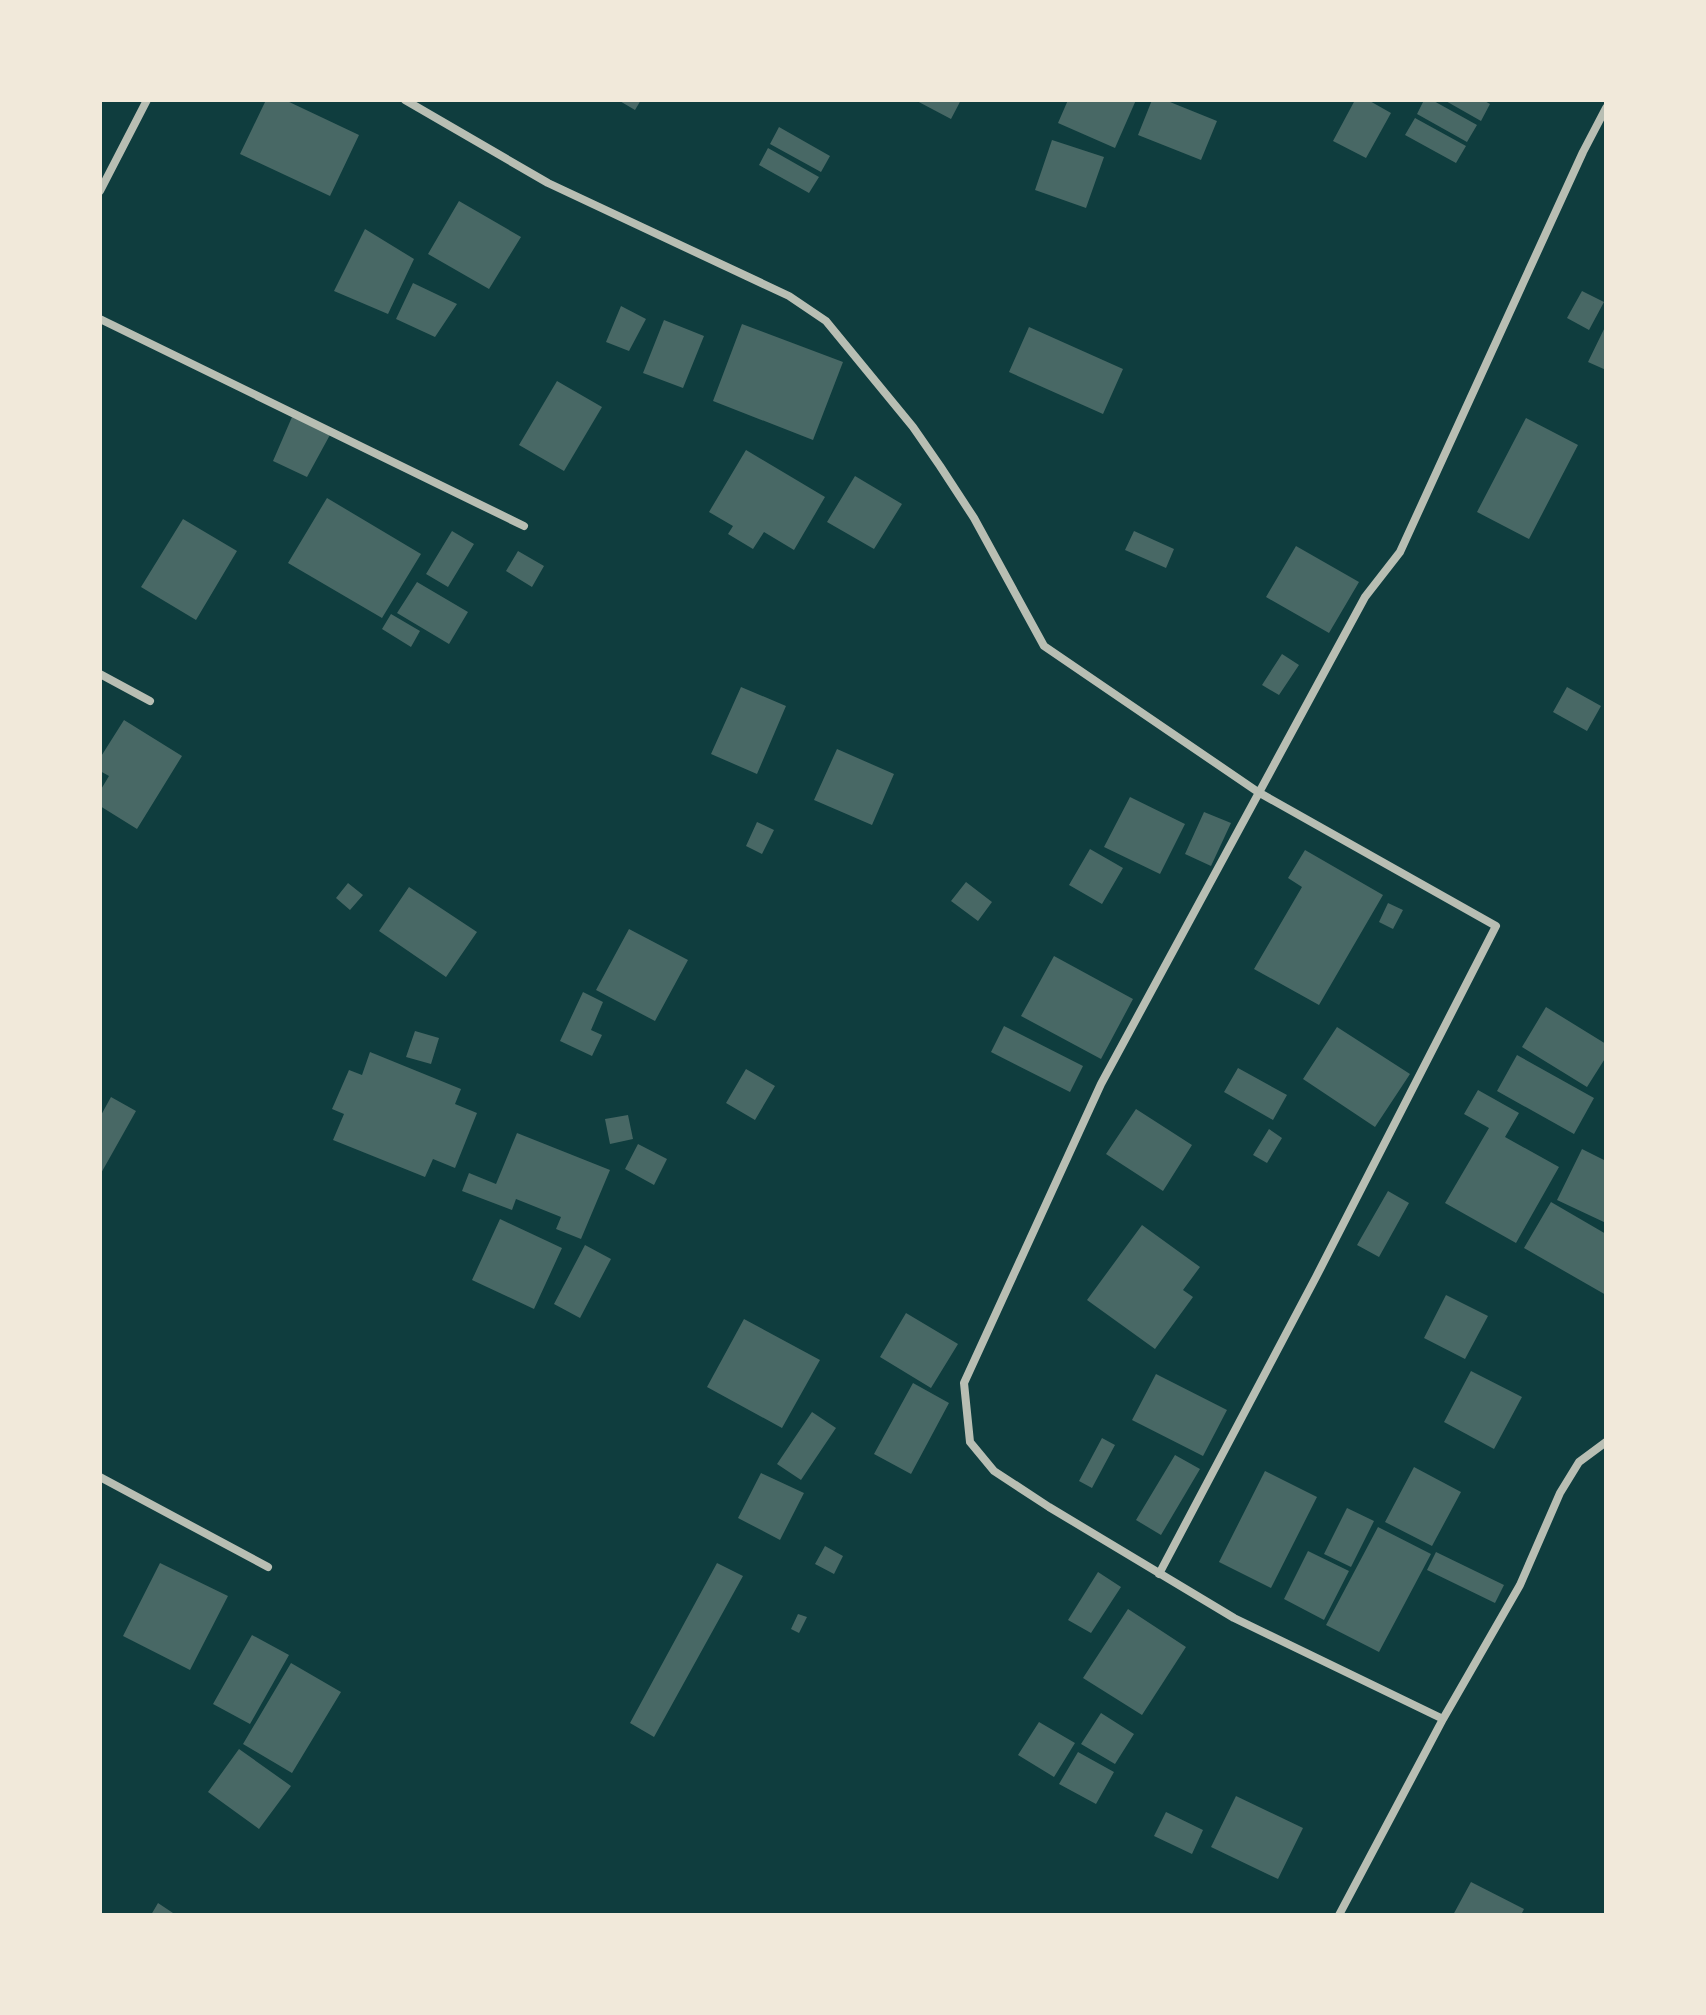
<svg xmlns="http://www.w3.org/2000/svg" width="1706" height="2015" font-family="Jost,sans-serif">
<rect width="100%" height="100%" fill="#0f3d3e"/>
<path fill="#486865" d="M266 100H285L359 135 330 196 240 154Z
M618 100H641L635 110Z
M915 100H961L951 119Z
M1068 100H1136L1115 148 1058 123Z
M1152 100H1165L1217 121 1201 160 1138 135Z
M1355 100H1368L1391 113 1366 158 1333 141Z
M1424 100H1432L1477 125 1467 142 1417 114Z
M1444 100H1483L1490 104 1481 121Z
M1415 118 1466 146 1456 163 1405 135Z
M779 127 830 156 821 172 770 144Z
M1052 140 1104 157 1086 208 1035 190Z
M768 148 819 177 809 193 759 165Z
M459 201 521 237 489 289 428 254Z
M365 229 414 259 388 314 334 291Z
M413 283 457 304 435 337 396 319Z
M1582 291 1604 302 1589 330 1567 318Z
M621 306 646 319 629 351 606 342Z
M664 320 704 336 683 388 643 373Z
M742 324 843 362 813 440 713 401Z
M1606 325V370L1588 362Z
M1029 327 1123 369 1103 414 1009 372Z
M557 381 602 407 564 471 519 445Z
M292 417 331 433 307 477 273 461Z
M1526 418 1578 445 1529 539 1477 512Z
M746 450 825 497 794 550 764 532 753 549 728 534 733 526 709 512Z
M855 476 902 504 874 549 827 522Z
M327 498 421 554 382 618 288 563Z
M183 519 237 551 196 620 141 587Z
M452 531 474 544 448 587 426 574Z
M1134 531 1174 549 1166 568 1125 550Z
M1296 546 1359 582 1329 633 1266 597Z
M518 551 544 566 532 587 506 571Z
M417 582 468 612 449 644 397 613Z
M391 614 420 631 411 647 382 629Z
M1282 654 1299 665 1279 695 1262 685Z
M741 687 786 706 757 774 711 754Z
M1567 687 1601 706 1587 731 1553 712Z
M124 720 182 756 137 829 100 806V791L109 776 100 771V758Z
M837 749 894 774 872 825 814 800Z
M1130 797 1185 824 1160 874 1104 847Z
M1204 812 1231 823 1211 866 1185 854Z
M757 822 774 830 762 854 746 846Z
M1090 849 1123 868 1102 904 1069 885Z
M1305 850 1383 895 1319 1005 1254 969 1302 887 1288 878Z
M966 882 992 902 978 921 951 901Z
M348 883 363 895 350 910 336 898Z
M409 887 477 932 446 977 379 931Z
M1388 903 1403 910 1393 929 1379 922Z
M629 929 688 960 655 1021 596 990Z
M1054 956 1133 999 1101 1059 1021 1016Z
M583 992 603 1002 591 1030 602 1035 592 1056 560 1041Z
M1546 1007 1606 1044V1057L1587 1087 1522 1047Z
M1004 1026 1083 1066 1070 1092 991 1052Z
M1337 1027 1410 1074 1375 1127 1303 1079Z
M415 1031 439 1038 431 1064 406 1057Z
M370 1052 461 1089 455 1104 477 1113 455 1168 433 1159 425 1177 333 1140 344 1114 332 1109 349 1070 362 1075Z
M1517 1055 1594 1098 1574 1134 1497 1091Z
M1238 1068 1287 1095 1273 1120 1224 1092Z
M746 1069 775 1086 755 1120 726 1103Z
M1478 1090 1519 1113 1505 1137 1559 1167 1516 1243 1445 1203 1489 1128 1464 1114Z
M111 1097 136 1111 100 1175V1117Z
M1136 1109 1192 1145 1163 1191 1106 1154Z
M628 1115 633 1139 610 1144 605 1119Z
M1269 1129 1282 1138 1267 1163 1253 1155Z
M517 1133 610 1170 581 1239 556 1229 561 1217 516 1199 512 1210 462 1191 469 1173 496 1184Z
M638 1144 667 1159 654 1185 625 1169Z
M1582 1149 1606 1161V1223L1557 1200Z
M1388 1191 1409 1203 1379 1257 1357 1245Z
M1551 1202 1606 1234V1295L1524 1248Z
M500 1219 562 1248 534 1309 472 1280Z
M1142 1225 1200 1267 1183 1290 1193 1297 1155 1349 1087 1300Z
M585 1245 611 1259 580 1318 554 1304Z
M1446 1295 1488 1316 1465 1359 1424 1338Z
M906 1313 958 1344 931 1388 880 1357Z
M744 1319 820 1360 782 1428 707 1387Z
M1471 1371 1522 1397 1494 1449 1444 1422Z
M1156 1374 1227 1410 1203 1456 1132 1420Z
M913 1383 949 1403 911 1474 874 1454Z
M812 1412 836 1428 801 1480 777 1464Z
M1102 1438 1115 1445 1092 1488 1079 1481Z
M1175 1455 1200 1469 1161 1535 1136 1520Z
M1414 1467 1461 1492 1432 1546 1385 1522Z
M1265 1471 1317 1497 1271 1588 1219 1562Z
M761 1473 804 1493 780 1540 738 1518Z
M1347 1508 1374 1521 1351 1567 1324 1554Z
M1378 1527 1431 1554 1379 1652 1326 1625Z
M825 1546 843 1556 834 1574 815 1564Z
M1308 1551 1349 1571 1324 1620 1284 1599Z
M1436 1552 1504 1585 1495 1603 1427 1570Z
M160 1563 228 1596 190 1670 123 1636Z
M717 1563 743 1576 654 1737 630 1723Z
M1098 1572 1121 1587 1091 1633 1068 1620Z
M1128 1609 1186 1647 1142 1715 1083 1678Z
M798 1614 807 1617 799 1633 791 1629Z
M252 1635 289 1655 250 1724 213 1704Z
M291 1663 341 1692 292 1773 243 1744Z
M1101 1713 1134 1734 1115 1764 1081 1744Z
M1039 1722 1075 1743 1054 1777 1018 1755Z
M239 1749 291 1786 259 1829 208 1792Z
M1078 1752 1114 1772 1096 1804 1059 1784Z
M1236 1796 1303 1828 1278 1879 1211 1847Z
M1166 1812 1203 1830 1192 1854 1154 1836Z
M1471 1882 1524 1909 1521 1915H1453Z
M158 1903 176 1915H151Z"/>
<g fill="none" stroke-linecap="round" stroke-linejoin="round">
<path stroke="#b8beb3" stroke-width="8" d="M405 100 548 183 789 296 826 321 913 427 940 466 974 518 1044 646 1258 792 1496 926 1316 1277 1159 1574
M100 191 147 100
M100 319 524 526
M100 674 150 701
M100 1477 268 1567
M1443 1719 1234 1618 1049 1507 994 1471 970 1442 964 1383 1101 1084 1365 597 1400 552 1583 152 1606 108
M1339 1915 1443 1719 1520 1585 1560 1493 1579 1462 1606 1442"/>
</g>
<rect width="1706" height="2015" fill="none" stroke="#f1e9da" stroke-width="204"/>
</svg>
